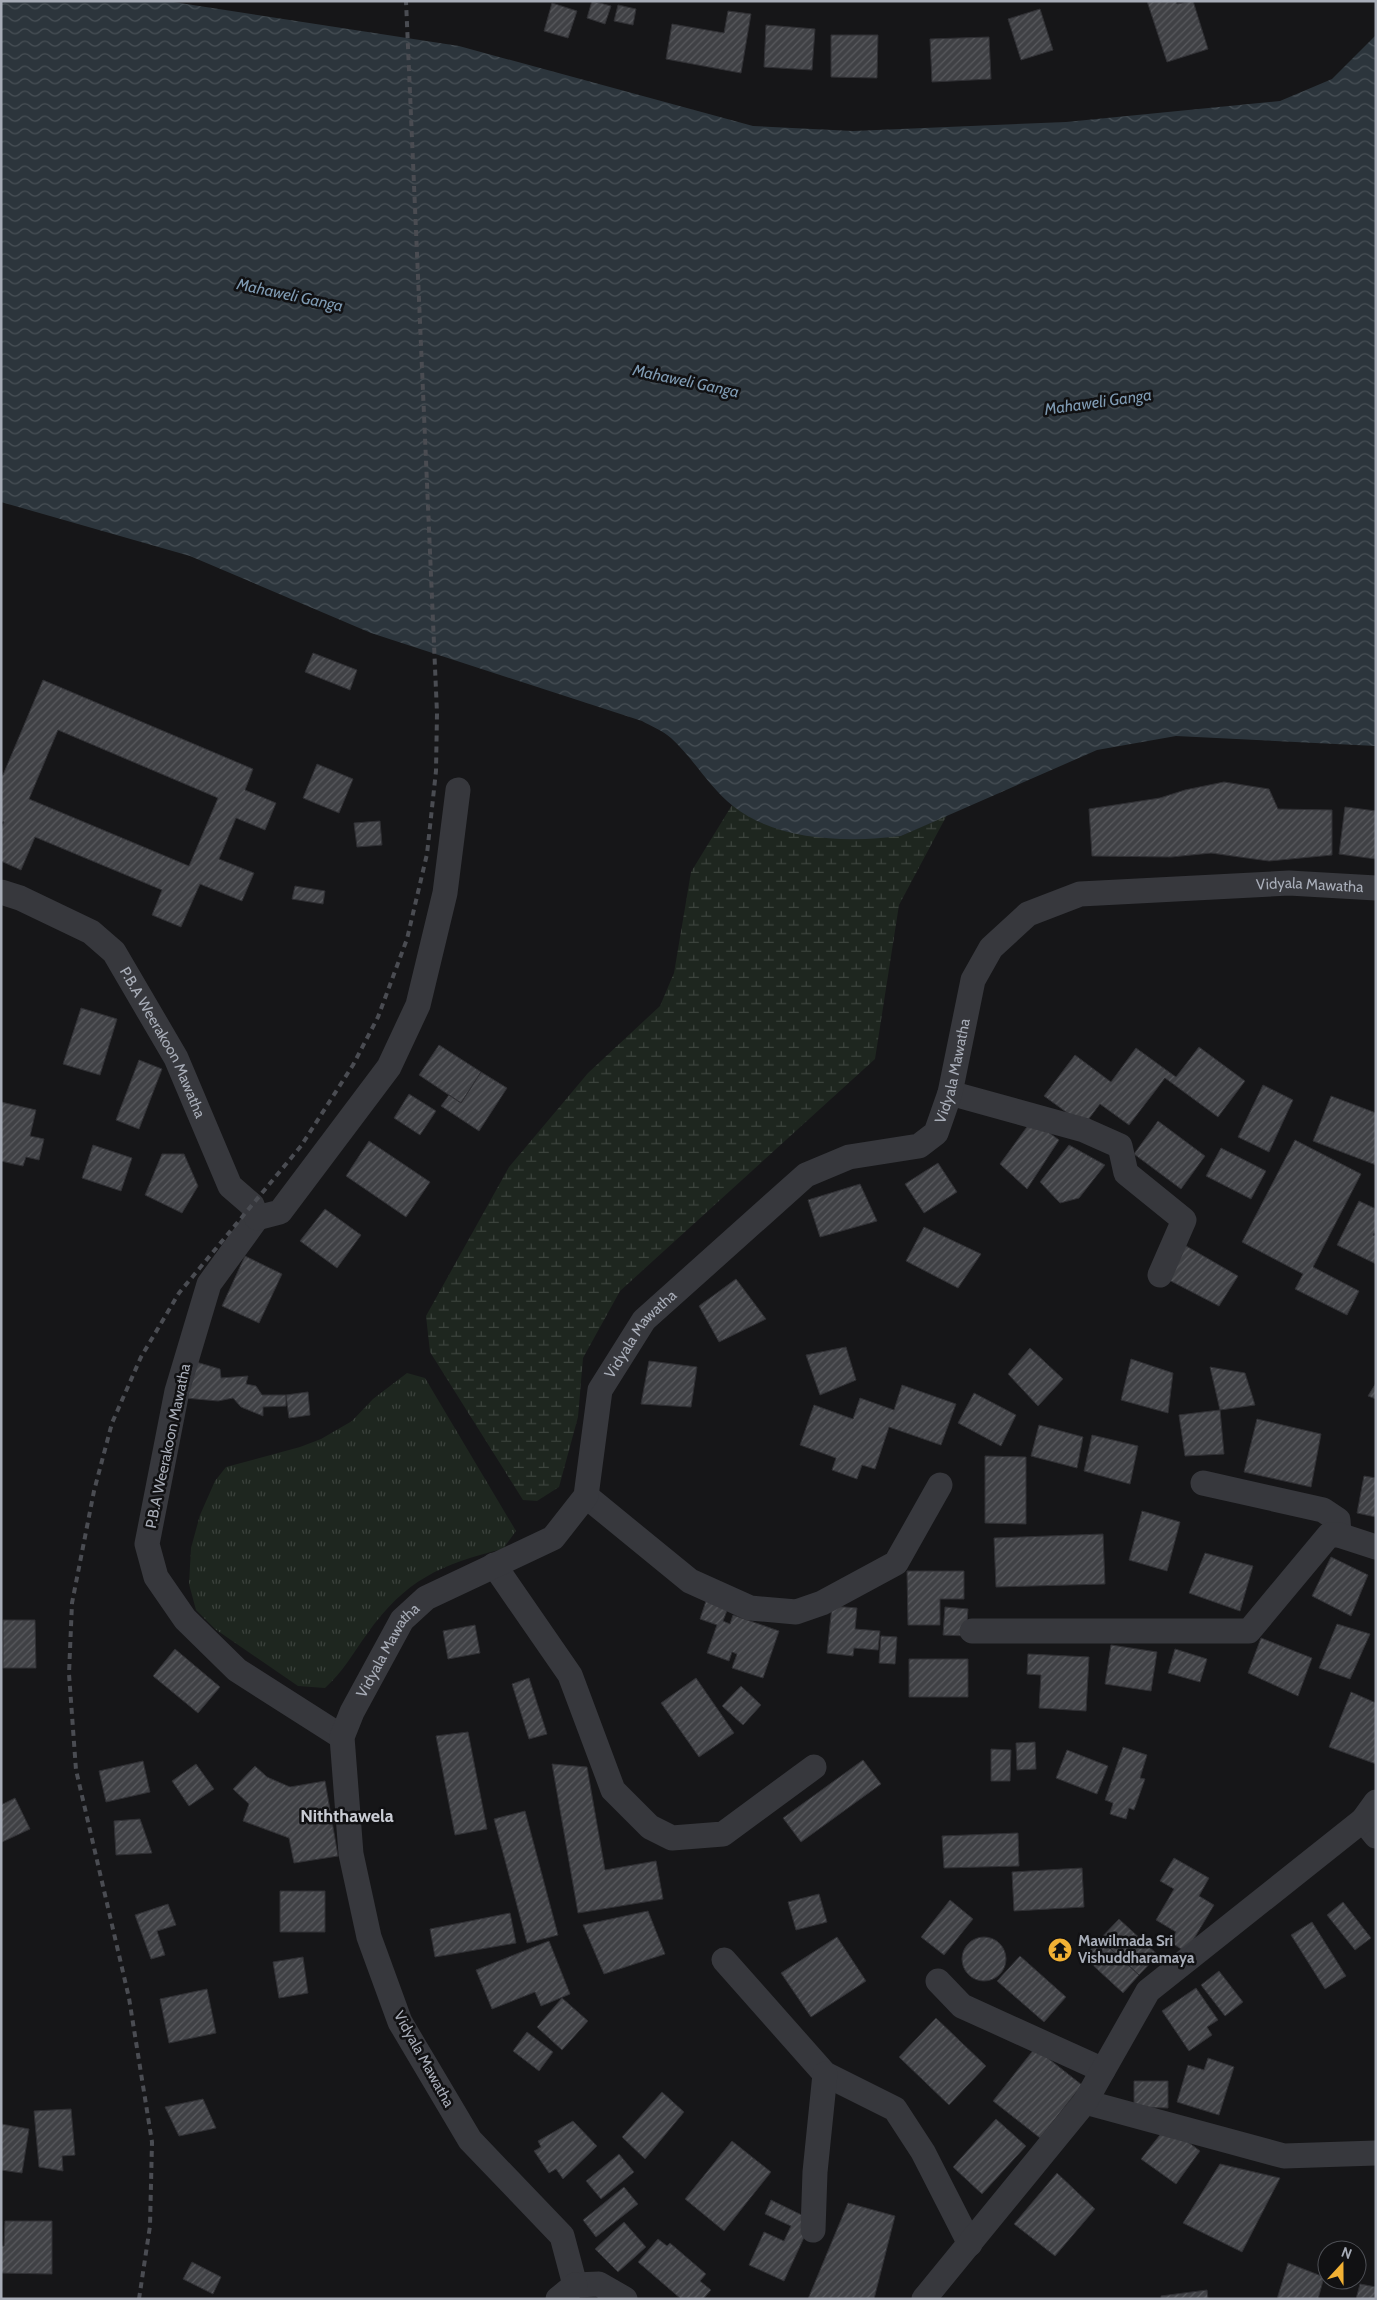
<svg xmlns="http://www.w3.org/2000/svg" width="1377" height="2300" font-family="Cabin,sans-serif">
<defs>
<pattern id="grass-tufts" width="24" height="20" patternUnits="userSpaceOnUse" patternTransform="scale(1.25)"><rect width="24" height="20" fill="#1e261f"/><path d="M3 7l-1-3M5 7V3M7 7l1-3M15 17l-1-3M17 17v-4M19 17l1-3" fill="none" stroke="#3c433d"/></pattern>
<pattern id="wetland-marsh" width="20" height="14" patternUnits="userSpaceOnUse" patternTransform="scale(1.25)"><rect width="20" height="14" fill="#1e261f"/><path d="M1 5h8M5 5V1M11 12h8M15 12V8" fill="none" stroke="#3c433d"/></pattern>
<pattern id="water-waves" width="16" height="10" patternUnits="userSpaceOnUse" patternTransform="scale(1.25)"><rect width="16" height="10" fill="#2c353c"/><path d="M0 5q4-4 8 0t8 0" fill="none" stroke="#485056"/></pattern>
<pattern id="building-hatch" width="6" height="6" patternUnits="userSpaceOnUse" patternTransform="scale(1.25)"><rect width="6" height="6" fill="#404145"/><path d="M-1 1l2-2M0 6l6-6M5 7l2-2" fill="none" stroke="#595a5e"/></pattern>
</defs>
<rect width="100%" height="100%" fill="#161618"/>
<path fill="url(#grass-tufts)" d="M407 1373 425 1378 516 1531 503 1549C441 1564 405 1580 367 1634 353 1653 343 1672 325 1688L298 1686 215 1629 196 1610 189 1584 191 1548 200 1515 215 1481 226 1467 300 1447 321 1439 352 1421 373 1399Z"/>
<path fill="url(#wetland-marsh)" d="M732 805 759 822 901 836 947 815 899 905 875 1059 620 1291 583 1358 578 1417 559 1487 537 1501 523 1500 430 1352 426 1316 509 1167 588 1073 660 1006 674 973 691 872Z"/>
<path fill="url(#water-waves)" d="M1 1H167L459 46 753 126 853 131 1066 122 1280 101 1332 79 1376 35V746L1176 736 1097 750 901 836C848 843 776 841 733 806 709 787 693 758 671 738 663 731 651 726 642 721L371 633 190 556 1 502Z"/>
<path fill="url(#building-hatch)" stroke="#303034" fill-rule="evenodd" d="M592 1 611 6 605 24 587 18Z
M1147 1H1176L1177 4 1193 1 1208 49 1167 62Z
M552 3 577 11 568 38 544 31Z
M618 5 636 9 633 25 614 21Z
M1040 9 1053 50 1021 60 1008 19Z
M728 11 751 14 741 73 666 59 672 24 724 33Z
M766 25 815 29 812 70 764 67Z
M831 35H878L877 78 831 77Z
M989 37 991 79 932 82 930 39Z
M313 653 357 670 350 690 305 672Z
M43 680 253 769 245 790 276 803 265 830 236 818 219 859 254 873 242 901 200 884 181 927 152 915 162 890 35 837 21 870 1 861V828L4 822 1 821V775H3ZM58 730 218 798 189 866 29 799Z
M317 764 353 779 339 813 303 798Z
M1224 782 1269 789 1278 809 1332 810V855L1269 861 1211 853 1171 857 1092 856 1089 809 1160 798 1185 790Z
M1345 807 1376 811V859L1339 854Z
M380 821 382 845 357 847 354 823Z
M295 886 325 891 323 904 292 899Z
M81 1008 117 1019 100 1075 63 1064Z
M439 1045 481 1072 461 1103 419 1075Z
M1199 1047 1245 1081 1218 1117 1165 1078 1129 1125 1100 1104 1084 1125 1044 1096 1075 1055 1111 1082 1136 1048 1176 1077Z
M139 1060 162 1069 139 1129 116 1120Z
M481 1072 507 1088 479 1131 441 1106 449 1095 461 1103Z
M1263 1085 1293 1100 1269 1152 1238 1137Z
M409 1094 436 1111 420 1135 394 1118Z
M1331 1096 1376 1113V1165L1313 1141Z
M1 1102 36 1110 30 1136 44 1139 39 1160 26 1157 23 1166 1 1161Z
M1032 1120 1059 1140 1027 1189 1000 1164Z
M1158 1121 1205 1156 1181 1189 1134 1154Z
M1295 1140 1361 1174 1313 1267 1359 1291 1347 1315 1295 1289 1303 1274 1242 1242Z
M369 1141 430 1182 406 1217 346 1176Z
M93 1145 132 1158 121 1191 82 1178Z
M1069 1145 1105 1165 1079 1198 1060 1203 1040 1182Z
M1221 1148 1266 1171 1251 1199 1206 1176Z
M162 1154H184L198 1186 182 1213 145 1195Z
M938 1163 957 1192 924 1213 905 1184Z
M860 1184 877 1221 820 1237 808 1200Z
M1359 1201 1376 1209V1230L1373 1235 1376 1236V1264L1337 1245Z
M325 1209 361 1235 337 1268 300 1241Z
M924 1227 981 1254 958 1288 906 1261Z
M1181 1243 1238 1276 1219 1306 1163 1277Z
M245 1256 282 1274 259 1323 222 1306Z
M736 1279 766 1319 719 1342 699 1306Z
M846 1347 856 1380 820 1395 806 1355Z
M1030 1348 1063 1379 1038 1406 1008 1374Z
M1131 1359 1173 1373 1168 1413 1121 1400Z
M649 1361 697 1367 691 1407 641 1404Z
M196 1362 220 1369 221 1378 248 1376 246 1384 256 1386 262 1395H286V1406L263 1407V1416L241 1407 233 1398 218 1401 185 1398Z
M1210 1367 1245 1373 1255 1405 1220 1410Z
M1376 1383V1399L1368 1396Z
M902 1385 956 1404 941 1445 889 1427 875 1469 862 1465 857 1479 832 1470 836 1458 800 1445 814 1405 853 1419 860 1398 894 1410Z
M308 1392 310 1415 289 1418 286 1395Z
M974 1393 1016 1415 1001 1446 958 1423Z
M1220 1410 1224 1454 1185 1456 1179 1415Z
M1257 1419 1321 1434 1311 1487 1244 1472Z
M1039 1425 1083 1437 1077 1468 1031 1456Z
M1092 1435 1138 1446 1130 1484 1084 1471Z
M985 1456 1026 1457V1524L985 1523Z
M1364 1476 1376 1478V1517L1357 1513Z
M1142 1511 1180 1522 1167 1571 1129 1560Z
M1103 1534 1105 1584 996 1587 994 1538Z
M1205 1553 1253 1566 1240 1611 1189 1593Z
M1331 1557 1368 1575 1351 1616 1312 1596Z
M907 1571H964V1599H940V1625H908Z
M706 1601 728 1608 723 1621 730 1624 733 1615 779 1631 763 1678 732 1668 737 1654 732 1652 729 1661 707 1653 717 1625 700 1619Z
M832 1606 857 1608 855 1629 880 1631 878 1650 854 1648 853 1656 827 1653Z
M945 1607 968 1609 966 1636 943 1635Z
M3 1620H35L36 1668H3Z
M1337 1624 1370 1634 1350 1679 1319 1668Z
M475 1625 480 1653 448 1659 443 1631Z
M881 1636 897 1637 895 1664 879 1663Z
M1261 1638 1312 1658 1298 1696 1248 1673Z
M1111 1645 1157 1652 1151 1691 1105 1684Z
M175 1649 220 1687 198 1713 153 1676Z
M1175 1649 1207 1659 1200 1682 1168 1673Z
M1028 1654 1089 1657 1086 1711 1039 1708 1041 1675 1027 1674Z
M909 1659H968V1697H909Z
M529 1678 547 1734 529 1739 512 1684Z
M696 1678 734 1733 699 1757 661 1703Z
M741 1686 761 1705 743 1725 722 1706Z
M1351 1692 1376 1703V1764L1329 1747Z
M468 1732 487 1829 455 1835 436 1736Z
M1035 1742 1036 1769 1017 1770 1016 1743Z
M1123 1747 1147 1755 1140 1778 1145 1779 1134 1810 1129 1808 1126 1819 1110 1814 1113 1803 1105 1800Z
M991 1749 1011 1750 1010 1781H991Z
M1067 1750 1108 1766 1097 1794 1056 1778Z
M863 1760 881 1784 801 1842 783 1818Z
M143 1761 150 1792 106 1802 99 1771Z
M196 1764 214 1789 189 1806 172 1781Z
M552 1764 587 1767 605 1870 656 1861 663 1899 578 1913Z
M255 1766 267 1777 290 1787 325 1781 338 1856 294 1863 289 1838 243 1821 249 1804 233 1789Z
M15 1798 30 1829 2 1842 1 1805Z
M525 1811 558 1935 527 1943 494 1819Z
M140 1819 152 1853 116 1855 114 1821Z
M1018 1833 1019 1866 944 1868 942 1836Z
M1174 1858 1209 1878 1199 1896 1214 1905 1186 1952 1170 1942 1176 1932 1156 1920 1174 1889 1160 1881Z
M1082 1868 1084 1907 1014 1911 1012 1872Z
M280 1891H325V1932H280Z
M819 1894 827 1922 796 1930 788 1902Z
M950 1900 973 1919 944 1955 921 1937Z
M1343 1902 1371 1938 1355 1950 1327 1915Z
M168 1904 176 1925 157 1931 165 1955 151 1959 135 1915Z
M648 1911 665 1954 604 1974 583 1925Z
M510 1913 516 1943 435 1957 430 1929Z
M1119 1919 1158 1955 1139 1975 1100 1939Z
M1312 1922 1346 1976 1325 1989 1291 1935Z
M962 1959a22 22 0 1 1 44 0a22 22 0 1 1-44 0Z
M837 1937 866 1981 811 2017 781 1973Z
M1100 1939 1139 1975 1123 1993 1084 1957Z
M549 1941 570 1994 541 2006 535 1992 492 2009 476 1970Z
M1020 1956 1066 1997 1044 2022 997 1981Z
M303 1957 308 1993 279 1998 273 1962Z
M1219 1971 1243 2002 1225 2016 1201 1985Z
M1196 1988 1218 2020 1207 2027 1212 2035 1189 2051 1162 2011Z
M207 1989 216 2033 169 2043 160 1999Z
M562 1998 588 2021 562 2050 537 2027Z
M936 2018 986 2066 949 2105 899 2057Z
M527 2032 553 2052 539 2071 513 2051Z
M1035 2048 1082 2085 1040 2138 993 2101Z
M1208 2058 1234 2067 1219 2115 1177 2102 1188 2065 1204 2070Z
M1134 2081H1168V2108L1134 2107Z
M662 2092 684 2112 645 2159 622 2137Z
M203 2099 216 2128 179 2136 165 2107Z
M71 2109 75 2155 62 2156 63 2171 39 2167 34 2111Z
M996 2119 1026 2146 982 2194 953 2167Z
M573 2121 597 2146 563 2179 556 2169 549 2173 534 2151 541 2147 538 2141Z
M1 2124 29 2129 22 2173 1 2170Z
M1167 2126 1200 2151 1176 2184 1141 2159Z
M732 2141 771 2172 724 2231 685 2199Z
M619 2154 634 2172 601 2199 586 2181Z
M1220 2164 1280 2178 1242 2252 1183 2223Z
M1057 2173 1095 2209 1055 2256 1014 2224Z
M624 2187 638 2204 596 2237 583 2220Z
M771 2200 812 2220 784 2281 749 2265 764 2232 784 2241 791 2226 765 2214Z
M848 2203 895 2216 874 2299H808Z
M5 2221H52V2274L1 2273V2246H4Z
M624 2222 646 2247 618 2272 595 2249Z
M658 2239 667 2246 670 2243 706 2274 700 2281 711 2290 703 2299H681L638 2262Z
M192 2262 221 2277 213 2294 183 2279Z
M1288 2263 1324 2277 1318 2299H1277Z
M1360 2284 1376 2287V2299H1356Z
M1207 2290 1208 2299H1161V2296Z"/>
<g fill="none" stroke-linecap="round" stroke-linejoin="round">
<g stroke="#37383d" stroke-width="25">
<path id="s1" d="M1 892 20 898 91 932 114 952 176 1058 230 1186 252 1205 257 1218 209 1284 177 1391 147 1544 156 1577 185 1619 237 1670 342 1737"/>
<path d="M950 1093 1084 1130 1120 1146 1126 1173 1184 1220 1160 1275"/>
<path d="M257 1218 280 1212 389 1067 418 1005 445 893 458 790"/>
<path d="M1203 1483 1323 1510 1338 1520 1339 1535"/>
<path d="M586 1496 690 1581 750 1608 796 1612 822 1603 896 1563 940 1485"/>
<path d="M494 1565 570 1675 613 1790 650 1827 672 1838 723 1834 814 1767"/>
<path d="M972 1631H1249L1329 1535H1339L1376 1547"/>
<path d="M1363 1820 1376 1836"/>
<path d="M724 1960 825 2074 895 2109 923 2152 970 2244"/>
<path d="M938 1981 962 2006 1103 2070"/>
<path d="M1085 2102 1284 2156 1376 2153"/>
<path d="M813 2230 815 2172 825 2074"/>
<path id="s2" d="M575 2285 562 2236 470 2140 400 2022 369 1937 351 1854 342 1737 352 1712 402 1620 426 1598 553 1538 586 1496 600 1390 644 1320 806 1175 849 1157 919 1146 936 1133 950 1093 973 980 991 948 1028 914 1080 894 1289 883 1376 888"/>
<path d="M575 2285 599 2284 625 2299"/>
<path d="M558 2299 575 2285"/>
<path d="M924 2299 1085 2102 1148 1991 1363 1820 1376 1802"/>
</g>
<path stroke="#4a4c52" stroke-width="4" stroke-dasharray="6 5" stroke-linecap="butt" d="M139 2299 150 2226 152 2142 129 1998 76 1770 69 1674 72 1603 94 1491 112 1423 141 1357 179 1293 301 1146 353 1065 378 1017 407 939 427 854 436 771 437 713 406 1"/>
</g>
<defs>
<symbol id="temple-disc" viewBox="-11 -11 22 22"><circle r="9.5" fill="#f2b134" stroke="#111113"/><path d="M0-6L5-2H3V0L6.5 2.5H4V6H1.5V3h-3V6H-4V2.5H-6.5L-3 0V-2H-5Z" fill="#111"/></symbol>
</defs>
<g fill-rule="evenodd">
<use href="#temple-disc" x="1046" y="1936" width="28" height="28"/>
</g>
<g text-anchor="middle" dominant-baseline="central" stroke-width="5" stroke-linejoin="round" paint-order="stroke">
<g font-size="15" fill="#a8adb8" stroke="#111113">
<text stroke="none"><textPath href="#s2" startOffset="2048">Vidyala Mawatha</textPath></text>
<text stroke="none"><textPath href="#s1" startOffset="232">P.B.A Weerakoon Mawatha</textPath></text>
<text stroke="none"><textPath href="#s2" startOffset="1582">Vidyala Mawatha</textPath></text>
<text stroke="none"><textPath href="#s2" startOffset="1148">Vidyala Mawatha</textPath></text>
<text transform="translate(168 1446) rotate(-78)">P.B.A Weerakoon Mawatha</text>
<text stroke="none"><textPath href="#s2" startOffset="712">Vidyala Mawatha</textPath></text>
<text transform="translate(424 2059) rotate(61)">Vidyala Mawatha</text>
</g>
<g font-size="15" font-weight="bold" fill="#a8adb8" stroke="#111113" text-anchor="start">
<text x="1078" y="1941">Mawilmada Sri<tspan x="1078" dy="17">Vishuddharamaya</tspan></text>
</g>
<g font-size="16" font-style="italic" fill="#7f9bb3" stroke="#111113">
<text transform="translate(290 295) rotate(12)">Mahaweli Ganga</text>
<text transform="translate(686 381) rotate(12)">Mahaweli Ganga</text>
<text transform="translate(1098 402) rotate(-8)">Mahaweli Ganga</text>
</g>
<g font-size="18" font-weight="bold" fill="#c9ccd4" stroke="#111113">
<text x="347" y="1816">Niththawela</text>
</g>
</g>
<rect width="1377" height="2300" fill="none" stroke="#a8adb8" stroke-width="5"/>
<g transform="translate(1342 2265) rotate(21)"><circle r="24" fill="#111113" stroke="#4d4f55"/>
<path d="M0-4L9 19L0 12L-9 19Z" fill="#f2b134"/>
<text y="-8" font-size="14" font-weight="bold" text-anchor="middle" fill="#a8adb8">N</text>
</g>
</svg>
